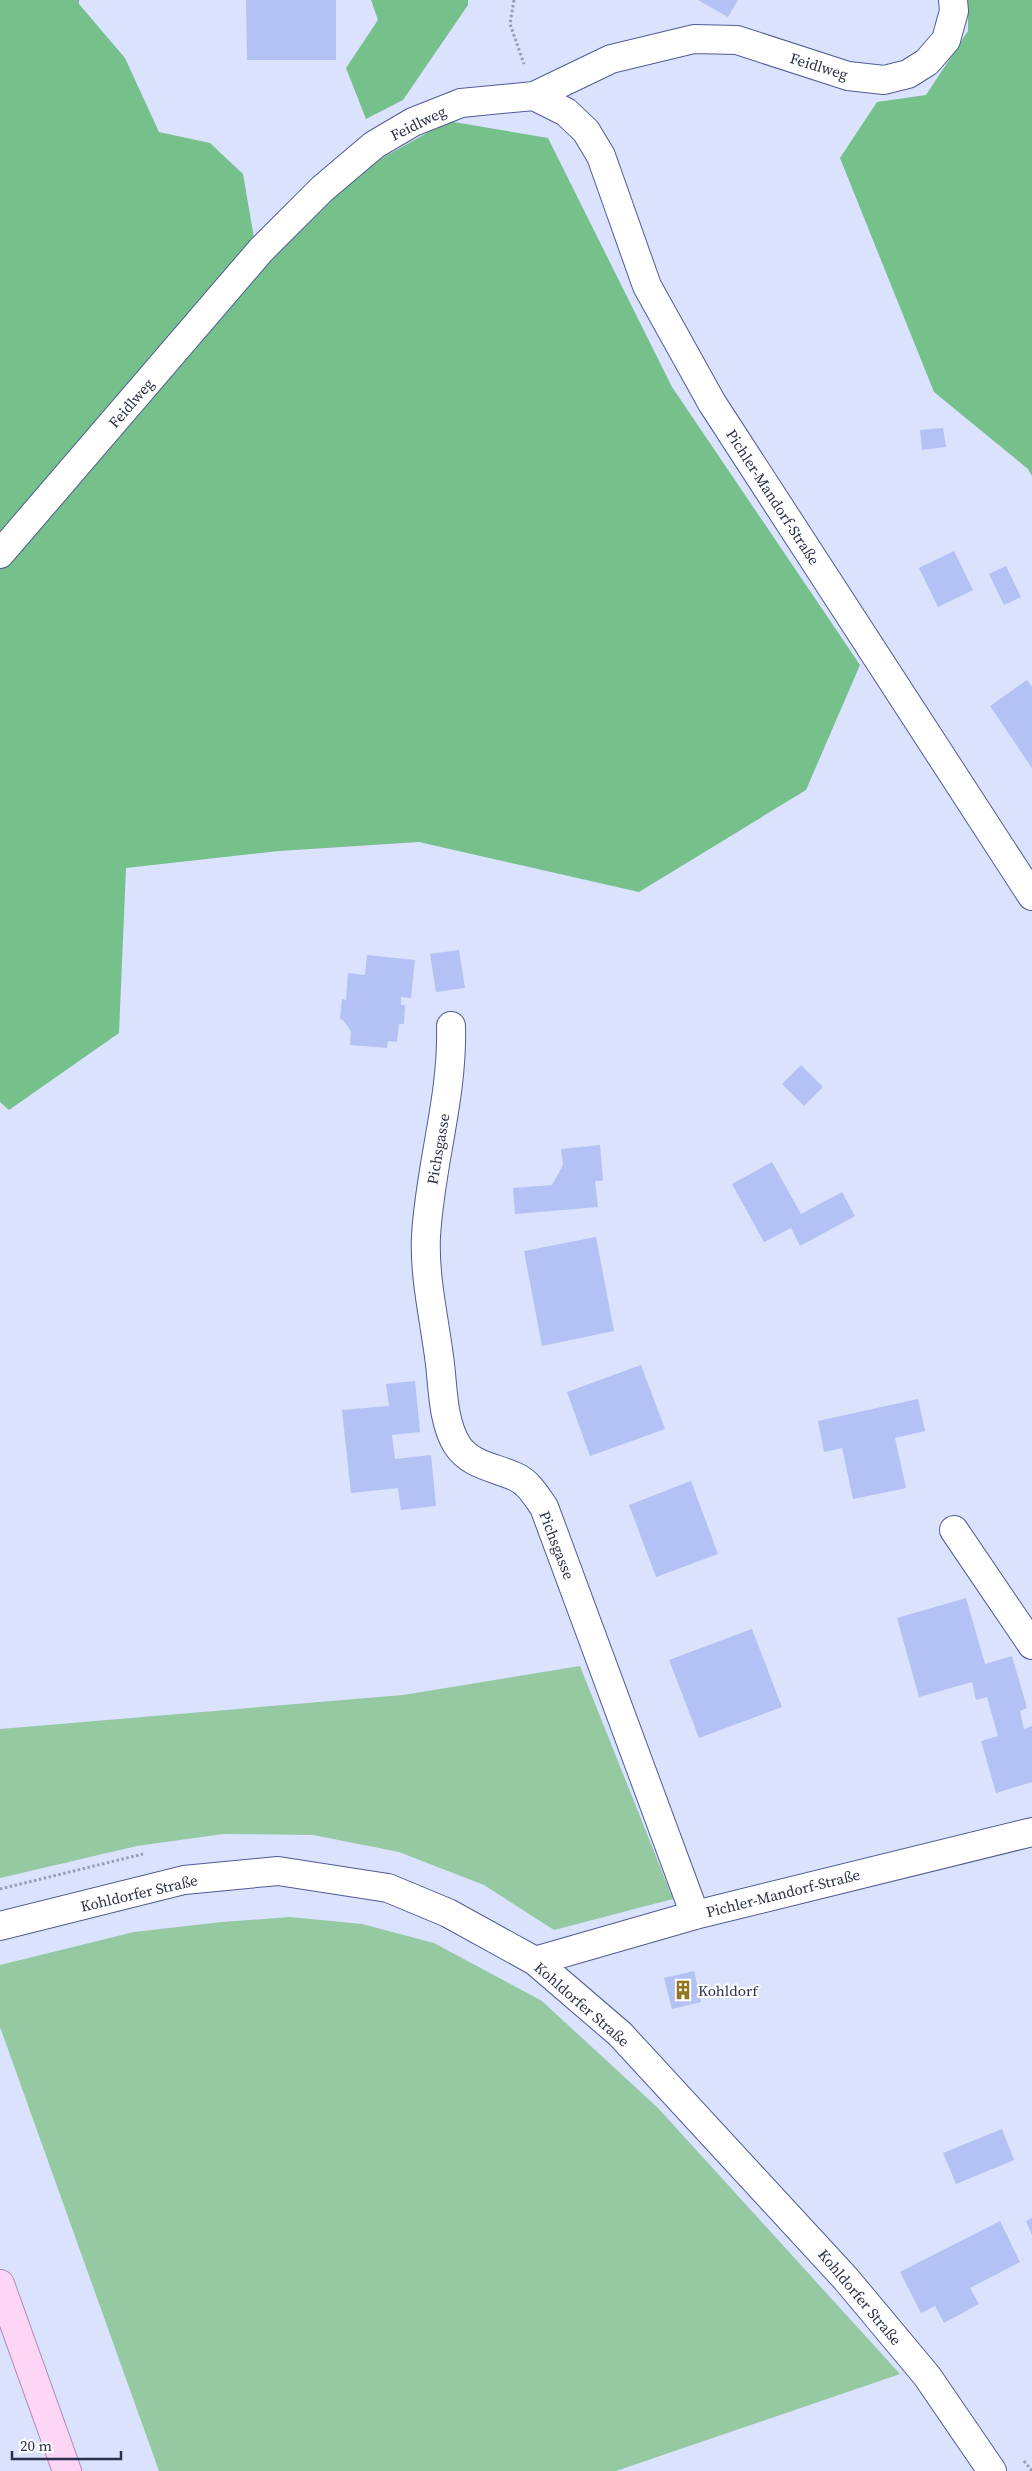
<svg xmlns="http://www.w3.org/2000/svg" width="1032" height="2471" font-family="'Source Serif 4',serif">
<rect width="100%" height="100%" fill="#dae2fd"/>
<path fill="#94c9a2" d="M580 1666 673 1899 554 1930 484 1885 399 1852 313 1835 223 1834 137 1846 0 1878V1729L403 1695Z
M290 1917 362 1924 434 1943 542 2001 658 2108 900 2374 616 2471H159L0 2027V1965L134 1932 222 1922Z"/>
<path fill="#76c08c" d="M0 0H79V4L125 58 159 132 210 143 243 174 259 267 345 179 448 121 548 138 672 387 860 665 806 790 639 892 419 842 279 851 126 868 119 1033 9 1110 0 1102Z
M371 0H468V5L403 100 366 119 346 68 378 20Z
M968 0H1032V476L1028 469 934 392 840 158 877 102 926 95 968 31Z"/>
<path fill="#b3c1f5" d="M246 0H336V60H247Z
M698 0H738L728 17Z
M943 428 946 447 922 450 920 430Z
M954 551 973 590 938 607 919 568Z
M1006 566 1021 597 1004 605 989 574Z
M1027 680 1032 687V768L990 706Z
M459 950 465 988 436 992 430 954Z
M367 955 415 960 411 998 401 997V1005H405L404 1024H399L397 1042 388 1041 387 1048 350 1045 351 1031 343 1020 340 1019 342 999 346 1000 348 973 365 975Z
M801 1065 823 1087 804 1106 782 1084Z
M600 1145 603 1181H595L598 1207 515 1214 513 1188 552 1185 563 1165 561 1149Z
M772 1162 801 1214 842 1192 855 1216 800 1246 791 1228 764 1242 732 1184Z
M596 1237 614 1331 542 1346 524 1251Z
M641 1365 665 1429 590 1456 567 1392Z
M415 1381 420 1432 392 1435 395 1459 431 1455 436 1506 401 1510 398 1488 351 1493 342 1410 389 1406 386 1384Z
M918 1399 925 1431 895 1438 906 1488 853 1499 842 1448 824 1452 818 1421Z
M691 1481 718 1554 656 1577 629 1505Z
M966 1598 985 1664 1012 1656 1027 1708 1020 1711 1024 1729 1032 1726V1782L996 1793 981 1741 998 1736 987 1697 976 1700 972 1682 919 1697 897 1618Z
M752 1629 782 1707 699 1738 669 1660Z
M694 1971 701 2002 672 2009 664 1978Z
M1002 2129 1014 2160 956 2184 943 2153Z
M1032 2218V2235L1026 2221Z
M1000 2221 1020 2262 970 2288 979 2304 944 2323 935 2306 921 2313 900 2272Z"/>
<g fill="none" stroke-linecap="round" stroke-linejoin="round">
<defs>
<path id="minor" d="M534 96 566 112 586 131 601 156 647 286 712 403 1032 896
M0 554 261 250 322 189 374 145 413 122 461 103 534 96 611 59 694 39 737 40 848 76 884 80 908 74 927 62 946 40 954 11 953 0
M451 1026C453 1098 430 1165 426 1236 424 1278 435 1322 440 1364 443 1390 443 1422 457 1445 471 1466 495 1467 516 1477 529 1483 536 1496 544 1507L695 1915
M954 1530 1032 1645
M0 1926 184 1880 278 1871 388 1888 448 1913 535 1961 620 2034 846 2279 927 2376 992 2471
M535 1961 695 1915 1032 1832"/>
<path id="major" d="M0 2284 67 2471"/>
</defs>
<use href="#minor" stroke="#4f5c96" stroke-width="30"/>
<use href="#major" stroke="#b28ab5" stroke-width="30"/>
<path stroke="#969eb9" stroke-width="3" stroke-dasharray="2.5 2.5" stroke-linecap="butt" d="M514 0 510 24 524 64
M0 1889 143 1854
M1024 2461 1032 2471"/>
<use href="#minor" stroke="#fff" stroke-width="28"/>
<use href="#major" stroke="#fdd6f5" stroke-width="28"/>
</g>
<defs>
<symbol id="building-bare" viewBox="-9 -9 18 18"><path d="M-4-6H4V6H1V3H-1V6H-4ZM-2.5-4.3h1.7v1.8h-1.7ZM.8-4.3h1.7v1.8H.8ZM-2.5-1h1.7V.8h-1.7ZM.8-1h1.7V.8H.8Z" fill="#91781e" stroke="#fff" stroke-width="2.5" paint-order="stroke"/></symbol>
</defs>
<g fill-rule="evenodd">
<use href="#building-bare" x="669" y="1976" width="28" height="28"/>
</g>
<g text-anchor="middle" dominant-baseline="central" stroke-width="4" stroke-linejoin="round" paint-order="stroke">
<g font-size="15" fill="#29304a" stroke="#fff">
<text transform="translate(819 66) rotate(17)">Feidlweg</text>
<text transform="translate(418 123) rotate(-26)">Feidlweg</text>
<text transform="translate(131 403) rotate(-49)">Feidlweg</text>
<text transform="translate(773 497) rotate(57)">Pichler-Mandorf-Straße</text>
<text transform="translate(438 1149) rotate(-80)">Pichsgasse</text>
<text transform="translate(557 1545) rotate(69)">Pichsgasse</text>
<text transform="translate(139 1893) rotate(-13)">Kohldorfer Straße</text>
<text transform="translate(783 1893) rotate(-14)">Pichler-Mandorf-Straße</text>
<text transform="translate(582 2004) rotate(41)">Kohldorfer Straße</text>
<text transform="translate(860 2297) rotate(50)">Kohldorfer Straße</text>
</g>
<g font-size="15" fill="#29304a" stroke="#fff" text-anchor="start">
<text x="698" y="1990">Kohldorf</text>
</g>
</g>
<path d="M12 2451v8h109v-8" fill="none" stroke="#29304a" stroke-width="2.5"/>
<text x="20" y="2451" font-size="15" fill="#29304a" stroke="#ffffff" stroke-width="4" paint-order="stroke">20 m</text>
</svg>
